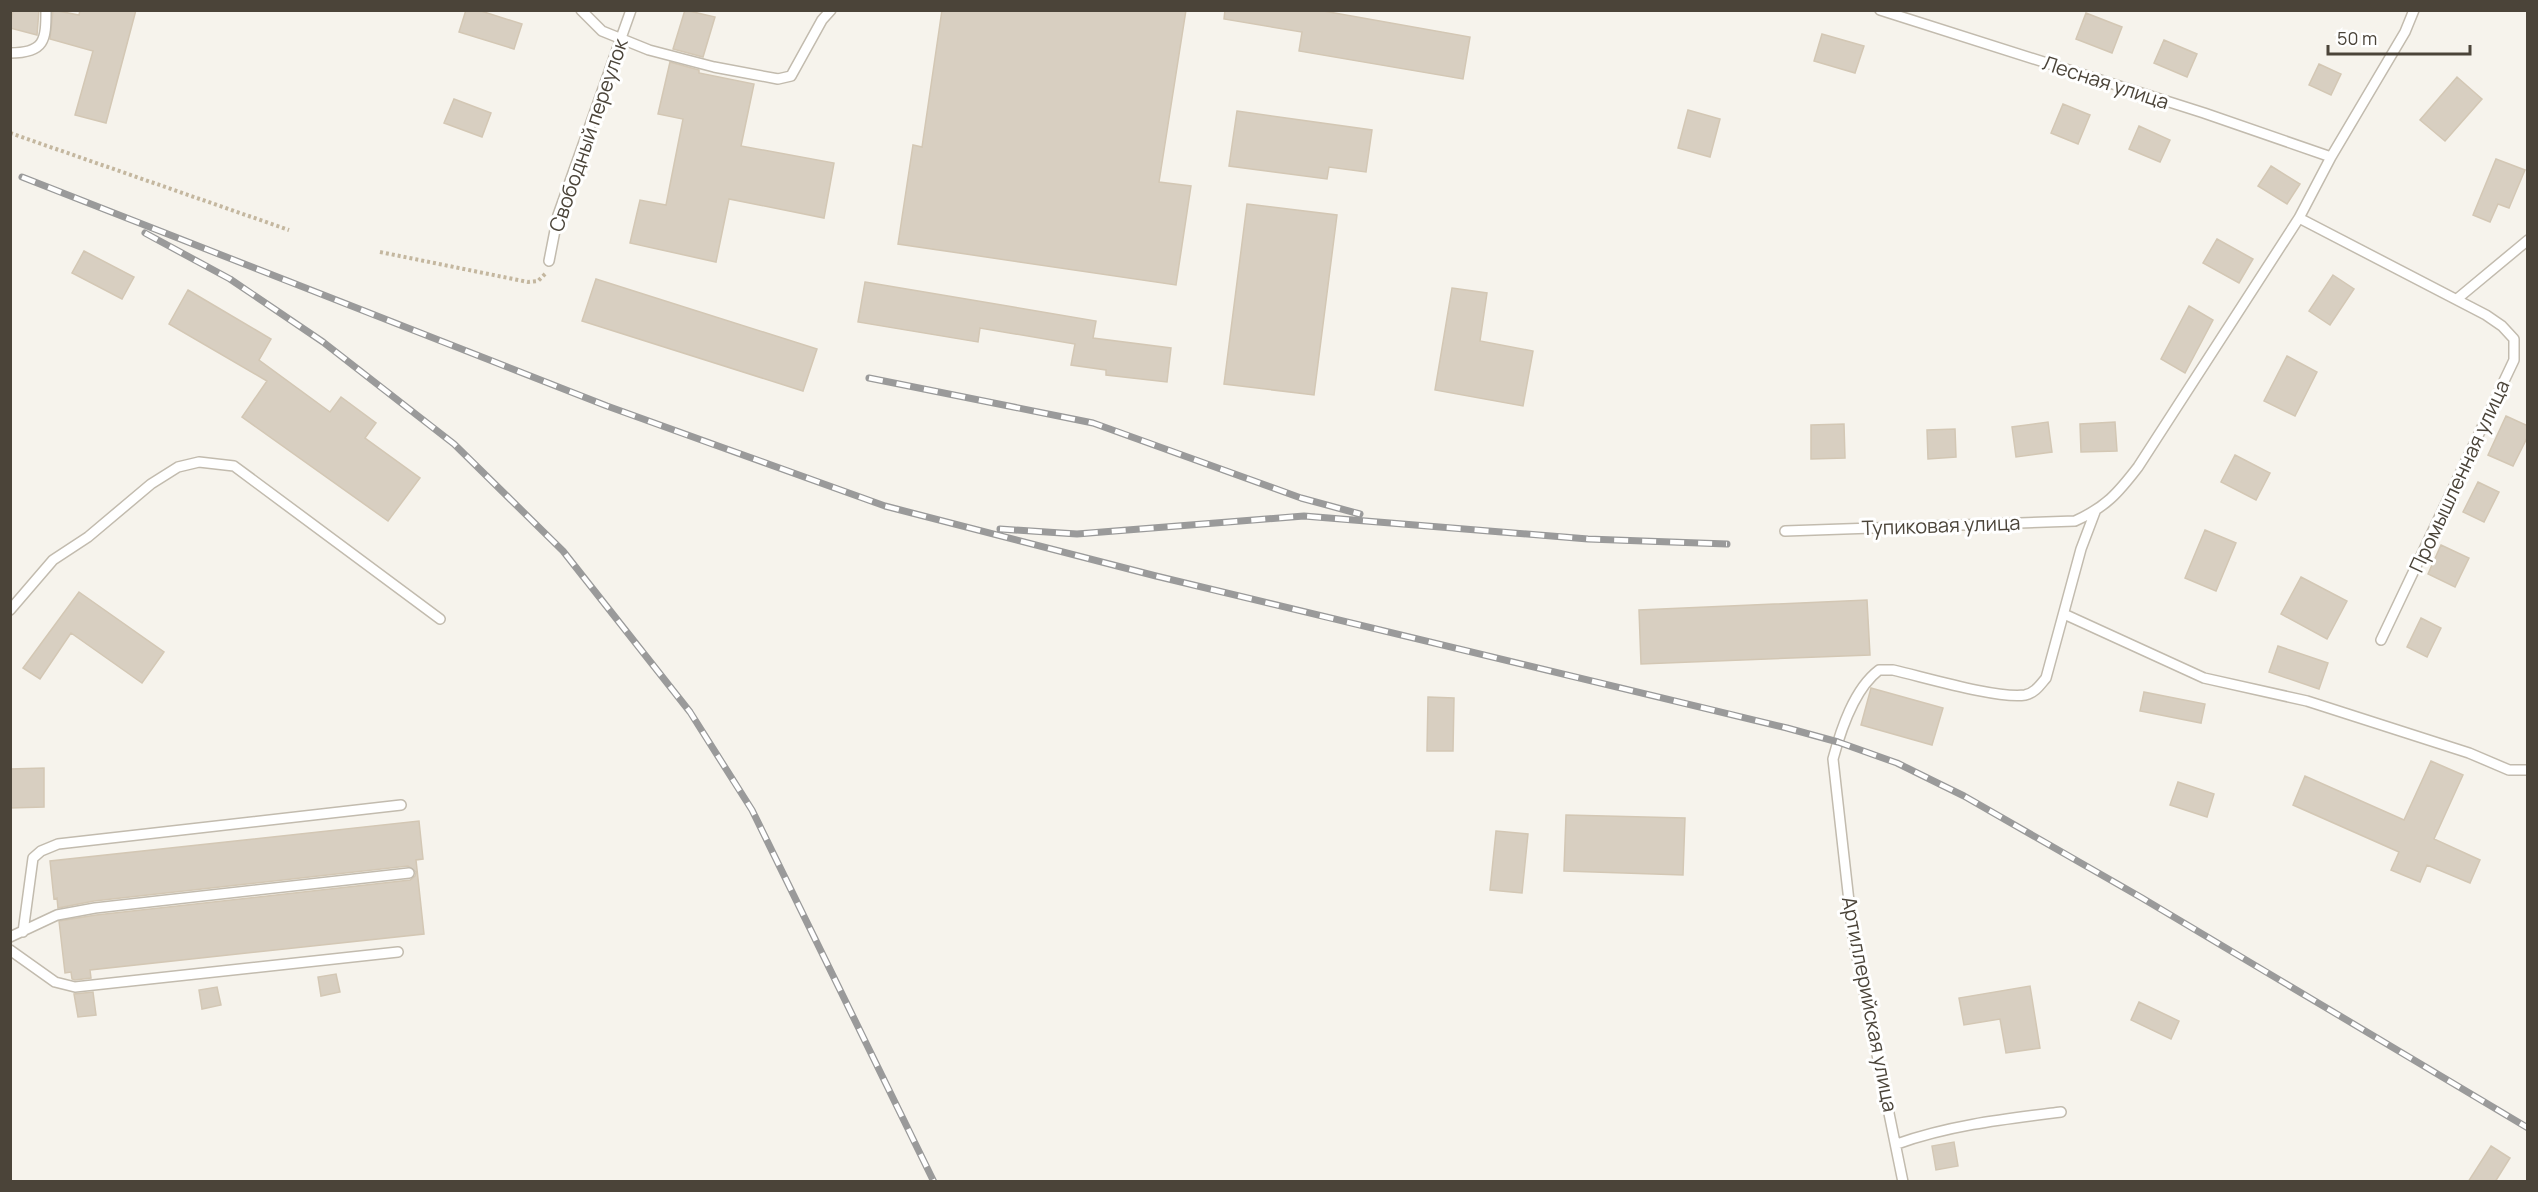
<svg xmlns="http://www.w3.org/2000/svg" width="2538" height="1192" font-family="Manrope,sans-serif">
<rect width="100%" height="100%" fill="#f6f3ec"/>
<path fill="#d8cfc1" stroke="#d3c7b4" stroke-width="1.5" d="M13 10H39L37 35 10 28Z
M53 10 79 15 80 10H136L106 123 75 115 93 51 50 39Z
M466 10H478L522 24 514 49 459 32Z
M685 10 715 17 703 57 673 49Z
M942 10H1186L1159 182 1191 186 1176 285 898 244 913 145 922 147Z
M1225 10H1318L1470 37 1463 79 1299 51 1302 32 1224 19Z
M2086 13 2122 27 2112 53 2076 39Z
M1822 34 1864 46 1855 73 1814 61Z
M2164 40 2197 54 2187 77 2154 63Z
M670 62 699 70V73L754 84 741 146 834 163 824 218 729 199 716 262 630 243 640 200 666 205 683 119 658 114Z
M2319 64 2341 74 2331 95 2309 85Z
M2457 77 2482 99 2445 141 2420 120Z
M454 99 491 113 482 137 444 123Z
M2063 104 2090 115 2078 144 2051 133Z
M1688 110 1720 119 1710 157 1678 148Z
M1237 111 1372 130 1366 172 1329 167 1327 179 1229 166Z
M2139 126 2170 140 2160 162 2129 149Z
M2496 159 2525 170 2509 208 2498 204 2490 222 2473 215Z
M2271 166 2300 184 2287 204 2258 186Z
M1247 204 1337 215 1314 395 1224 384Z
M2217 239 2253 259 2239 283 2203 263Z
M84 251 134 277 122 299 72 273Z
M2333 275 2354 289 2330 325 2309 311Z
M596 279 817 349 803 391 582 321Z
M865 282 1096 321 1093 338 1171 348 1167 382 1106 375V370L1071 365 1075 344 980 328 978 342 858 322Z
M1452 288 1487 293 1480 341 1533 351 1523 406 1435 390Z
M188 290 271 339 259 360 330 412 341 397 376 423 365 438 420 478 388 521 242 417 267 381 169 324Z
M2189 306 2213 320 2185 373 2161 359Z
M2287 356 2317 372 2295 416 2264 401Z
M2506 416 2528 426V436L2513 466 2488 455Z
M2048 422 2052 452 2016 457 2012 427Z
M2115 422 2117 451 2081 452 2080 424Z
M1844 424 1845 458 1811 459V425Z
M1955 429 1956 457 1928 459 1927 430Z
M2235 455 2270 473 2256 500 2221 482Z
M2478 482 2499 492 2484 522 2463 512Z
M2205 530 2236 543 2216 591 2185 578Z
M2441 545 2469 558 2455 587 2428 574Z
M2301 577 2347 601 2327 639 2281 614Z
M79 592 164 652 142 683 71 633 40 679 23 668Z
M1867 600 1870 655 1641 664 1639 610Z
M2421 618 2441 628 2427 657 2407 647Z
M2278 646 2328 663 2319 689 2269 672Z
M1871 688 1943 708 1932 745 1861 725Z
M2144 692 2205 704 2201 723 2140 711Z
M1428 697 1454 698 1453 751H1427Z
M2431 761 2463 775 2434 839 2480 860 2470 883 2427 865 2420 882 2391 870 2399 852 2293 805 2305 776 2404 820Z
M44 768V807L10 808V769Z
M2178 782 2214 794 2207 817 2170 805Z
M1566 815 1685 818 1683 875 1564 871Z
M419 821 423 859 416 860 424 934 90 970 91 978 75 980 72 979 71 972 65 973 59 921 96 915 410 880 415 876 416 872 408 866 94 901 58 908 57 898 54 899 50 861Z
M1496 831 1528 834 1522 893 1490 890Z
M336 974 340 992 321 996 318 977Z
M2030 986 2040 1048 2006 1053 2000 1019 1964 1025 1959 998Z
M217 987 221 1005 202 1009 199 990Z
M93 992 96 1015 78 1017 74 994Z
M2139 1002 2179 1021 2171 1039 2131 1020Z
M1954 1142 1958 1166 1936 1170 1932 1146Z
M2491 1146 2510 1158 2495 1182H2468Z"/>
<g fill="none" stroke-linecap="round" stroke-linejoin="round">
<defs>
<path id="service" d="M581 10 602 31 649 50 714 67 778 79 791 76 822 20 831 10
M1880 10 2204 113 2331 157
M10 53C45 53 46 40 46 10
M2299 218 2486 315 2502 326 2514 339V360L2381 640
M549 261 558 215 631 10
M2457 299 2528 240
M1785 531 2075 521C2106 507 2118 493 2138 467L2299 218 2331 157 2405 32 2414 10
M10 610 53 560 88 537 151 484 178 467 199 462 234 466 440 619
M2064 614 2204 678 2307 701 2469 753 2509 770H2528
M23 932 33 858 41 851 58 844 401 805
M10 937 57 915 95 908 409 873
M10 950 55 982 75 987 398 952
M1897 1144C1950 1125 2005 1119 2061 1112
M1903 1182 1853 937 1833 759C1841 729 1854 689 1879 670H1893C1924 677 1997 699 2025 695 2035 693 2040 685 2046 678L2081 549 2095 512"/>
</defs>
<use href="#service" stroke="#c2bbae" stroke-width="12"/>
<path stroke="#c4b79f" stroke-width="4" stroke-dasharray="3 3" stroke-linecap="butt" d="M10 133 289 230
M380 252 528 282 538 281 546 273"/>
<use href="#service" stroke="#fff" stroke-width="9"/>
<defs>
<path id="rail" d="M22 177 607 406 885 506 1156 576 1787 728 1838 742 1897 763 1964 796 2142 898 2528 1128
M145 233 230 279 323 342 454 444 563 551 690 712 752 810 934 1182
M869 378 1093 423 1301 498 1360 514
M1000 529 1077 534 1304 516 1588 539 1727 544"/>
</defs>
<use href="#rail" stroke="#9a9a9a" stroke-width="7"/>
<use href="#rail" stroke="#fff" stroke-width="4.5" stroke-dasharray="14" stroke-linecap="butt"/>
</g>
<g text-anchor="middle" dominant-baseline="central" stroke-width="6" stroke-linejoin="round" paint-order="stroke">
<g font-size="20" fill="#4b4439" stroke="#fff">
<text transform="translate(2106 82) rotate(18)">Лесная улица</text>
<text transform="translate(588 135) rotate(-71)">Свободный переулок</text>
<text transform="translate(2459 476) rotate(-65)">Промышленная улица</text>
<text transform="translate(1941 525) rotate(-2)">Тупиковая улица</text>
<text transform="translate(1870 1004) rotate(79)">Артиллерийская улица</text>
</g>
</g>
<rect width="2538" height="1192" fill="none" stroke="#4b4439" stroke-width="24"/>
<path d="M2328 45v9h142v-9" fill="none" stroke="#4b4439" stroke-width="3"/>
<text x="2337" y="45" font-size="18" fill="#4b4439" stroke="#ffffff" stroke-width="4.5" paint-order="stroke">50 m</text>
</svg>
